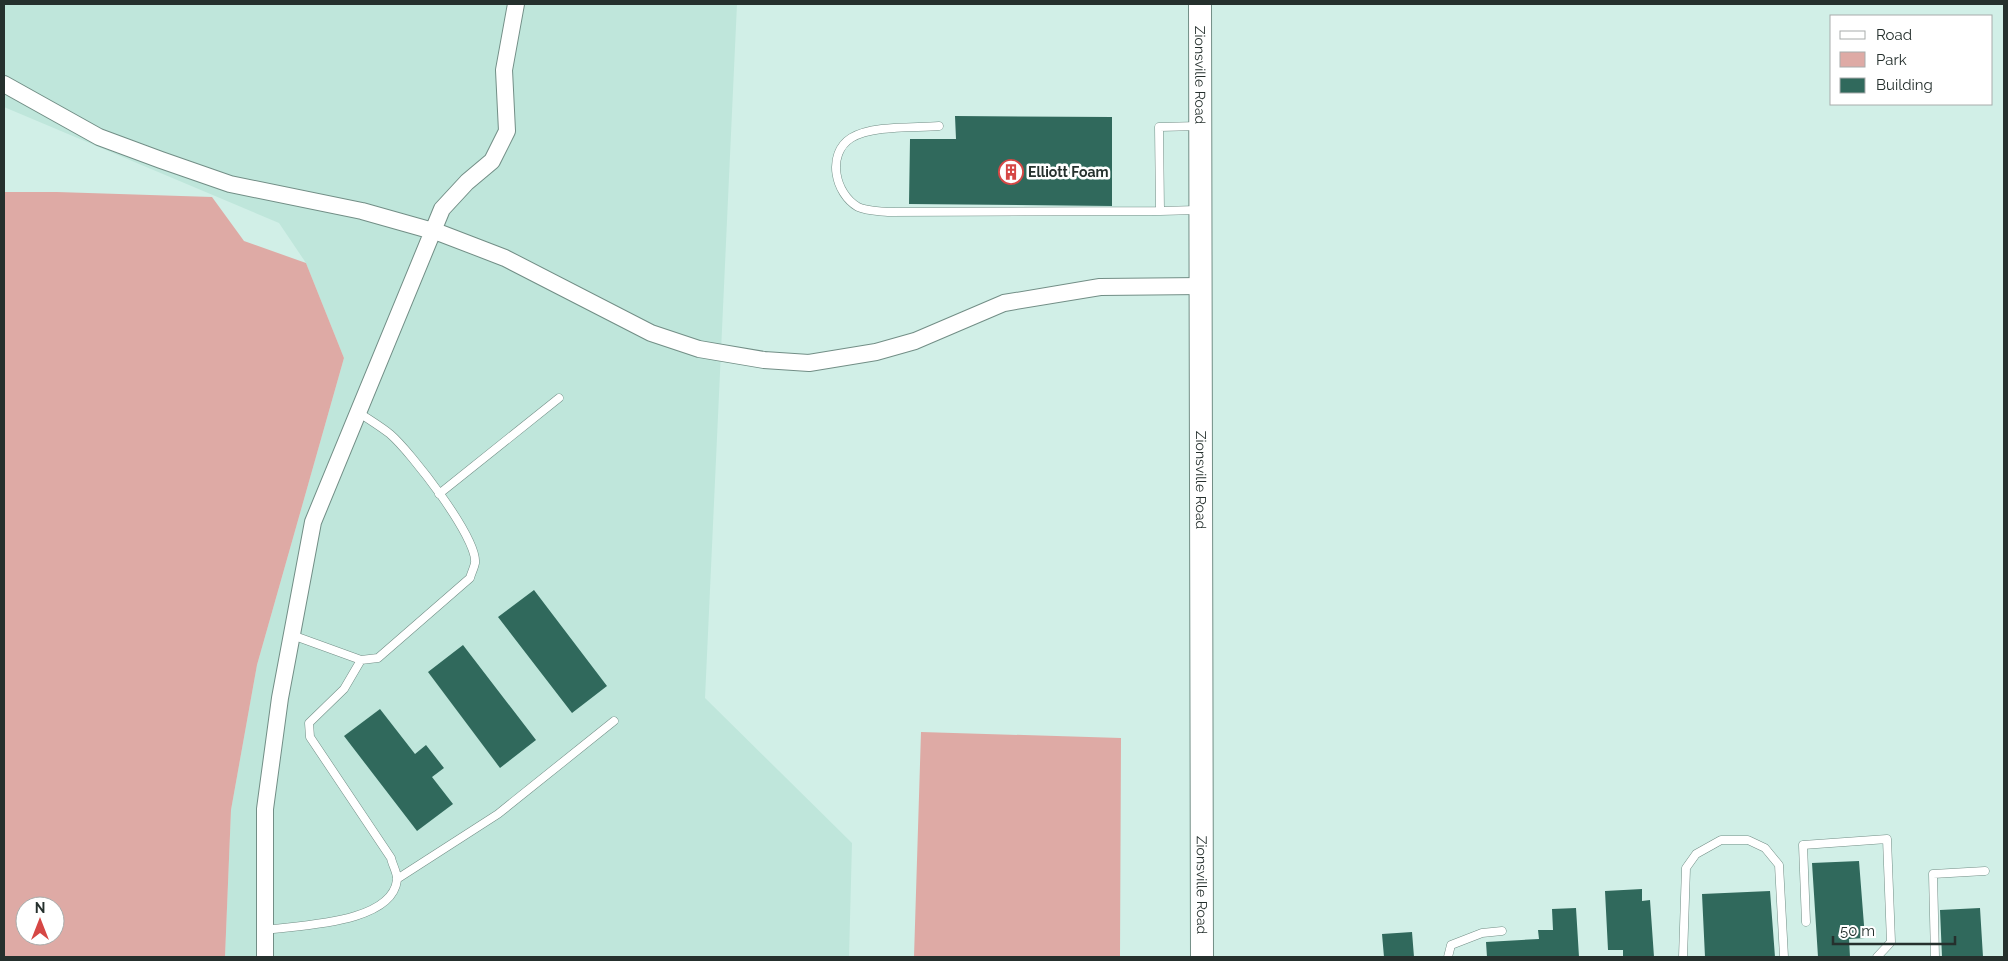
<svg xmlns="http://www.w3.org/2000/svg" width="2008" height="961" font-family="Raleway,sans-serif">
<rect width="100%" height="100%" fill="#d1efe7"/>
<path fill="#bfe6db" d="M4 4H737L705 698 852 843 849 957H225L231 810 257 665 344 358 306 263 279 223 4 107Z"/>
<path fill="#deaaa5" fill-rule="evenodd" d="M4 192H57L212 197 244 241 306 263 344 358 257 665 231 810 225 957H4ZM25 906H55V936H25Z
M921 732 1121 738 1120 956 914 957Z"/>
<path fill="#30695c" d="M955 116 1112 117V206L909 204 910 139H956Z
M534 590 607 686 572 713 498 617Z
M463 645 536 740 500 768 428 672Z
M380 709 415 754 426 745 444 768 432 777 453 804 417 831 344 736Z
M1859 861 1865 938 1849 939 1850 957H1818L1812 863Z
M1642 889V901L1650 900 1654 957H1623V950H1608L1605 891Z
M1770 891 1775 957H1705L1702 894Z
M1576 908 1579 957H1487L1486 942 1539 939 1538 930H1553L1552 909Z
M1980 908 1983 957H1942L1940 910Z
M1412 932 1414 957H1384L1382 934Z"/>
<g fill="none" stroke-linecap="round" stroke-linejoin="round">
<defs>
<path id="service" d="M939 126C914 128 872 125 851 138 826 154 835 194 858 207 866 211 879 211 888 212L1160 211
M1197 210 1160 211 1159 127 1199 126
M439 494 559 398
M292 635 361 660 378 658 470 578C471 574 474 568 475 563 478 538 410 451 390 434 380 426 368 419 358 412
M397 879 498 814 614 721
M1806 922 1803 845 1887 839 1891 942 1877 957
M265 930C298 925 392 924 397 880 398 874 392 864 391 858L310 737 309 723 344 689 361 660
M1448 957 1451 945 1482 933 1502 931
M1683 957 1686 868 1696 854 1721 840H1748L1765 848 1779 865 1784 957
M1935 957 1933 874 1985 871"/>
<path id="minor" d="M4 84 99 137 161 160 230 184 362 211 440 233 505 258 651 333 699 349 764 360 809 363 876 352 915 341 1004 303 1100 287 1202 286
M265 957V809L280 698 313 522 442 209 467 182 492 161 507 131 504 70 516 4"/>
<g id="secondary">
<path id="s1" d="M1200 4 1202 957"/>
</g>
</defs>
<use href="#service" stroke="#728e86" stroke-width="9"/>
<use href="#minor" stroke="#728e86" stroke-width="18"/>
<use href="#secondary" stroke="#728e86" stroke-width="24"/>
<use href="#service" stroke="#fff" stroke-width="8"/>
<use href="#minor" stroke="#fff" stroke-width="16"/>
<use href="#secondary" stroke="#fff" stroke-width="22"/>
</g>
<defs>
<symbol id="building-ring" viewBox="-11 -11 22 22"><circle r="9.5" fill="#fff" stroke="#d64745" stroke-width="1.5"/><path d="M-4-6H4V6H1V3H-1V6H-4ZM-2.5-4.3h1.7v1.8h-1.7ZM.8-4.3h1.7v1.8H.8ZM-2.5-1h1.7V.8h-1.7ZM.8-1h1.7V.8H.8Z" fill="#d64745"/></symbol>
</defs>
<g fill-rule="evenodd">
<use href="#building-ring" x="997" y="158" width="28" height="28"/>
</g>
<g text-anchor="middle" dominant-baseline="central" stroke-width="5" stroke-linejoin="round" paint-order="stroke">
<g font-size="14" fill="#25302d" stroke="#fff">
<text stroke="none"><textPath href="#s1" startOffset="71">Zionsville Road</textPath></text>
<text stroke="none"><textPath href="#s1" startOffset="476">Zionsville Road</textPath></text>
<text stroke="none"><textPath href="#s1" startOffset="881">Zionsville Road</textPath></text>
</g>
<g font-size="14" font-weight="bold" fill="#25302d" stroke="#fff" text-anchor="start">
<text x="1028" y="172">Elliott Foam</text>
</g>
</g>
<rect width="2008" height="961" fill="none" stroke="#25302d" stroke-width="10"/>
<rect x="1830" y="15" width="162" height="90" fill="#ffffff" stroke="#a8acab"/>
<rect x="1840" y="31" width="25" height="8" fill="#ffffff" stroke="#a8acab"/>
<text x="1876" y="40" font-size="15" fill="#25302d">Road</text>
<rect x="1840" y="52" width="25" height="15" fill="#deaaa5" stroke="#a8acab"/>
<text x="1876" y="65" font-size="15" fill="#25302d">Park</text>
<rect x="1840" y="78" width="25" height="15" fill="#30695c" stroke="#a8acab"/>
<text x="1876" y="90" font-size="15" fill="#25302d">Building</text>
<g transform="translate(40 921)"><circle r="24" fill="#ffffff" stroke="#a8acab"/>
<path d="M0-4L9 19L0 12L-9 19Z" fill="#d64745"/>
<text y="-8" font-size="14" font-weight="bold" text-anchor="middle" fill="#25302d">N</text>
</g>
<path d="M1833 936v8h122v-8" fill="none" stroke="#25302d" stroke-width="2.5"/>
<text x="1840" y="936" font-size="15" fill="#25302d" stroke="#ffffff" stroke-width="4" paint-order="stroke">50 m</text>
</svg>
